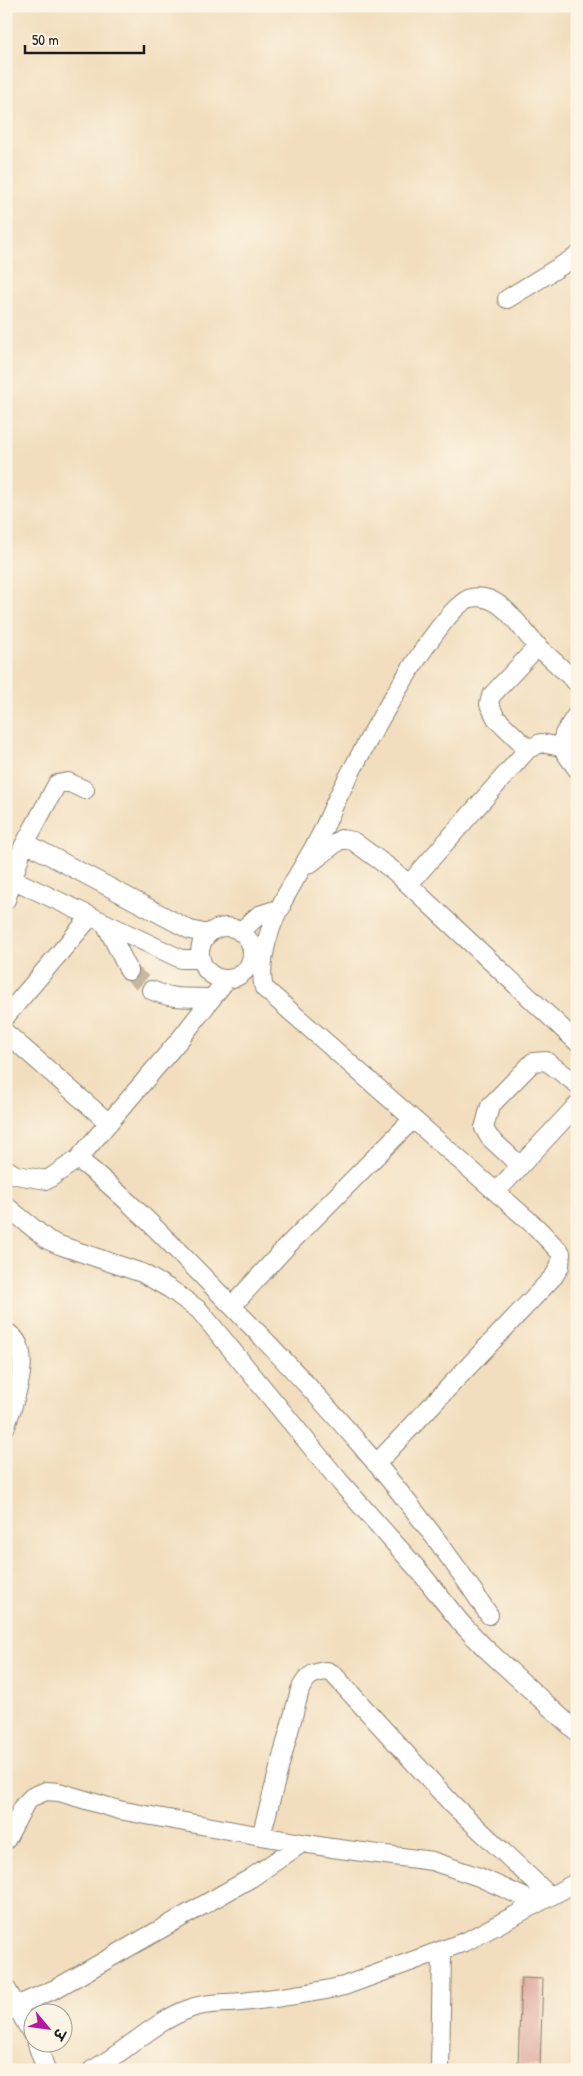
<svg xmlns="http://www.w3.org/2000/svg" width="583" height="2076" font-family="'Patrick Hand','Playpen Sans Deva',sans-serif">
<rect width="100%" height="100%" fill="#fcf5e5"/>
<filter id="ink" filterUnits="userSpaceOnUse"><feTurbulence type="fractalNoise" baseFrequency=".02" numOctaves="2"/><feDisplacementMap in="SourceGraphic" scale="10" xChannelSelector="R" yChannelSelector="G"/><feConvolveMatrix kernelMatrix="1 2 1 2 8 2 1 2 1" color-interpolation-filters="sRGB"/></filter>
<filter id="wash" filterUnits="userSpaceOnUse"><feTurbulence type="fractalNoise" baseFrequency=".0096" numOctaves="4" result="noise"/><feDisplacementMap in="SourceGraphic" scale="20" xChannelSelector="R" yChannelSelector="G"/><feGaussianBlur stdDeviation="1.12" result="paint"/><feColorMatrix in="noise" values="0 0 0 0 0 0 0 0 0 0 0 0 0 0 0 0 0 1.4 0 .05"/><feComposite in="paint" operator="in"/></filter>
<g filter="url(#wash)">
<rect width="100%" height="100%" fill="#f2debe"/>
<g id="blocks">
<path fill="#daa396" d="M521 1978 543 1979 540 2066 518 2065Z"/>
</g>
</g>
<g filter="url(#ink)">
<use href="#blocks" fill-opacity="0" stroke="#877d6d" stroke-width="1"/>
<g fill="none" stroke-linecap="round" stroke-linejoin="round">
<path stroke="#c7b79e" stroke-width="18" stroke-dasharray="18 9" stroke-linecap="butt" d="M129 971 151 990"/>
<defs>
<path id="minor" d="M507 299 577 256
M577 714 564 734 561 747 577 769
M528 749 496 718 489 704 491 696 538 646
M26 843 190 930 208 934
M311 863 341 839 353 841 394 871 577 1042
M12 879 181 959H201
M409 884 528 749 541 743 561 747
M6 900 23 847 57 784 68 782 85 790
M105 923 129 971
M200 953a26 26 0 1 1 52 0a26 26 0 1 1-52 0Z
M240 932 259 915 281 908
M151 990C172 1000 189 997 212 998
M6 1016 91 916
M6 1033 109 1123
M78 1159 181 1038 227 979
M520 1166 489 1137 484 1128 490 1106 533 1062 546 1061 577 1084
M6 1169 16 1175 47 1180 78 1159C128 1198 171 1244 215 1289 315 1390 412 1496 489 1615
M496 1192 577 1105
M6 1206 48 1240 59 1245 142 1273 170 1289 199 1310 341 1483 421 1573 461 1623 485 1648 577 1732
M232 1306 288 1245 413 1119
M6 1332C37 1348 14 1401 6 1426
M376 1464 554 1276 560 1266 561 1253 537 1228 264 988C259 971 265 944 271 928 282 897 303 868 319 838 326 825 331 811 338 797 354 764 440 605 471 598 501 591 520 629 538 647 551 659 564 670 577 683
M261 1836 300 1690C306 1677 312 1672 327 1671L333 1674 452 1804 550 1896
M6 1840 25 1804 32 1797 46 1791 59 1792 119 1810 261 1836 332 1848 432 1861 479 1877 537 1903
M6 1988 32 2034
M6 2012 18 2005 55 1989 251 1878 302 1843
M37 2044 46 2070
M92 2070C126 2052 153 2022 189 2009 206 2002 225 2004 242 2002 276 1998 311 1994 344 1986L467 1941 577 1882
M440 2070 442 1952"/>
</defs>
<use href="#minor" stroke="#877d6d" stroke-width="20"/>
<use href="#minor" stroke="#fff" stroke-width="18"/>
</g>
</g>
<rect width="583" height="2076" fill="none" stroke="#fcf5e5" stroke-width="25"/>
<g transform="translate(48 2028) rotate(119)"><circle r="24" fill="#fcf5e5" stroke="#a29e95"/>
<path d="M0-4L9 19L0 12L-9 19Z" fill="#b5179e"/>
<text y="-8" font-size="14" font-weight="bold" text-anchor="middle" fill="#1c1c1c">उ</text>
</g>
<path d="M25 45v8h119v-8" fill="none" stroke="#1c1c1c" stroke-width="2.5"/>
<text x="32" y="45" font-size="15" fill="#1c1c1c" stroke="#fcf5e5" stroke-width="4" paint-order="stroke">50 m</text>
</svg>
